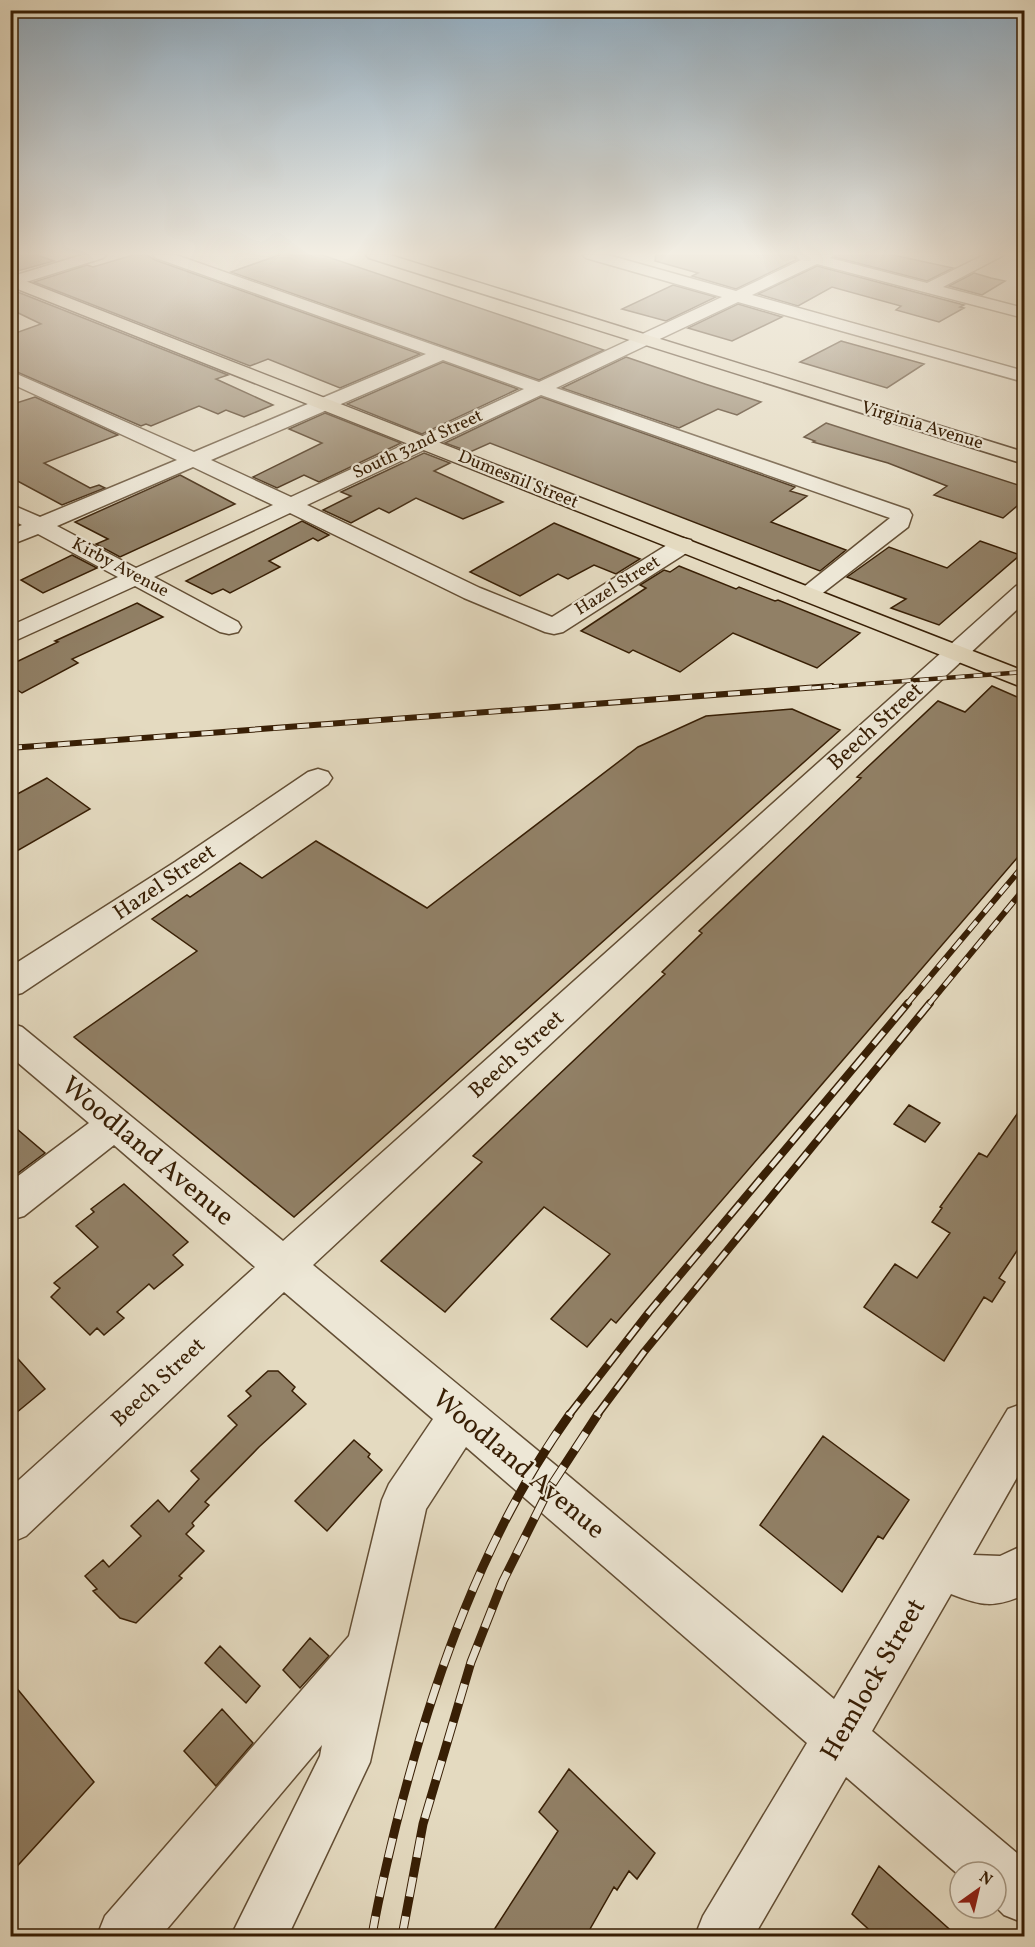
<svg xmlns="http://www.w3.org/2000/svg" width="1035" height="1947" font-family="Vollkorn,serif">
<rect width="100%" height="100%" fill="#e4dac0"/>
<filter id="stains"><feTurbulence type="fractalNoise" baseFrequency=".00333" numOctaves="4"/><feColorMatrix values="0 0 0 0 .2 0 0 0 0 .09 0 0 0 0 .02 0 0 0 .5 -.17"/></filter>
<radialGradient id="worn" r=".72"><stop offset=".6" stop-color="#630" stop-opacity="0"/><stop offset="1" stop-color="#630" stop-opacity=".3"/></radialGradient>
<path fill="#918066" stroke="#381f05" stroke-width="1.5" d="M20 255H37L54 261 10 273V258Z
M133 255H147L155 260 420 354 340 388 268 359 250 366 34 282 87 265 93 267Z
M279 255H322L604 350 539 380 231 272Z
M656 255H794L796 260 736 289 692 276 698 273 655 261Z
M835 255H893L953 268 927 281 834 257Z
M817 266 964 305 960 307 964 308 939 322 896 310 901 306 832 287 798 306 758 294Z
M974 273 991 278 1005 281 982 295 949 286Z
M673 285 716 297 666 321 622 309Z
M10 289 228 375 216 379 273 405 244 417 226 410 218 414 199 406 151 426 146 424 141 426 17 372 10 368V335L41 324 10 309Z
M738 304 782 317 732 341 688 328Z
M841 341 924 364 887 388 800 362Z
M626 357 705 384 761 402 737 415 718 409 679 428 562 388Z
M443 362 518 389 422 434 347 404Z
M35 397 118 435 44 463 90 488 99 485 105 488 62 505 10 477V405Z
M541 397 795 487 790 491 807 496 771 522 846 550 820 571 490 443 470 452 445 443Z
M325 413 401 443 319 482 304 475 277 488 253 477 322 443 289 429Z
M826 423 1024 487V500L1003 518 934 495 947 486 888 463 813 442 815 441 804 437Z
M424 453 450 463 434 471 503 502 463 519 416 498 389 513 379 508 351 523 323 510 351 496 341 492Z
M180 475 235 504 120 557 96 544 108 539 75 522Z
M302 521 329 535 318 541 313 538 269 561 280 567 230 593 223 589 212 594 186 581Z
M554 523 640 559 616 574 594 565 568 579 558 574 520 596 470 572Z
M980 541 1020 555 939 625 891 608 906 599 847 577 889 547 947 568Z
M72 555 97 568 43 593 21 580Z
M679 566 736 589 739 587 775 601 778 600 860 633 817 668 733 633 680 672 633 650 629 653 581 631 646 588 640 585 664 570 670 572Z
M137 603 163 617 72 659 78 663 22 693 10 685V665L58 642 55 641Z
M992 686 1024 700V850L616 1323 611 1319 587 1347 551 1319 610 1254 544 1207 445 1312 381 1261 482 1162 473 1156 665 974 662 972 702 933 699 931 861 778 857 777 938 701 965 712Z
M792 709 840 730 294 1217 74 1037 197 951 152 919 187 895 190 897 240 863 262 878 316 841 427 908 638 747 706 716Z
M47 778 90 809 10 855V798Z
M1024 1104V1240L999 1278 1005 1282 992 1302 984 1297 944 1361 864 1307 895 1264 917 1278 950 1233 932 1222 942 1208 940 1207 979 1153 987 1157Z
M909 1105 940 1123 925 1142 894 1124Z
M10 1123 45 1153 10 1179Z
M124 1184 188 1242 173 1255 183 1265 154 1289 149 1284 117 1312 124 1318 104 1335 97 1328 90 1335 51 1297 60 1288 54 1283 98 1247 76 1226 94 1212 91 1209Z
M10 1350 45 1389 10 1418Z
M268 1371H278L295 1387 292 1391 306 1404 259 1447 205 1502 209 1505 192 1523 194 1526 186 1534 204 1551 179 1576 182 1578 136 1623 120 1618 93 1591 97 1589 85 1576 103 1560 109 1567 141 1536 131 1526 158 1500 169 1512 199 1479 191 1471 237 1425 228 1416 251 1396 246 1391Z
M823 1436 909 1500 883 1539 878 1536 842 1592 760 1525Z
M354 1440 370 1454 368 1457 382 1470 327 1531 295 1501Z
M310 1638 329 1656 300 1688 283 1670Z
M220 1646 260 1686 246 1703 205 1663Z
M10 1680 94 1782 10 1874Z
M222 1709 253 1743 216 1786 184 1751Z
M569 1769 655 1853 637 1879 629 1871 617 1890 614 1887 586 1936H490L558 1831 539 1812Z
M879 1866 957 1936H876L852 1914Z"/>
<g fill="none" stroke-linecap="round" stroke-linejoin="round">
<defs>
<path id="minor" d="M82 255H106L103 258 10 287V277Z
M153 255H176L539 382 722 297 586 258 583 255H608L736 291 801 260 798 259 796 255H833L830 258 927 283 984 255H1004L943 287 1024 308V318L817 264 752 295 1024 371V382L738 302 556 388 909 510 912 515 908 527 815 599 807 601 799 599 795 594 890 518 541 395 307 505 480 588 552 617 675 540 683 538 691 540 694 545 691 550 563 632 554 634 545 632 464 598 290 513 154 577 238 622 241 627 238 632 229 634 220 632 135 586 10 643V626L118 577 38 534 10 545V530L22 525 10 519V504L40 517 177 460 10 383V371L194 452 426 354 156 258ZM443 360 524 389 291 497 211 460ZM193 467 273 505 136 568 57 526Z
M1024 584V603L313 1265 565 1473 834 1699 1008 1409 1024 1403V1465L973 1555 1000 1556 1024 1545V1595C993 1608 982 1606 951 1594L872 1731 1024 1859V1923L1004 1915 996 1907V1872H960V1876L846 1777 754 1936H695L703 1916 807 1743 466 1447 426 1509 370 1762 288 1936H231L320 1756 322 1745 161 1936H97L105 1916 349 1636 382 1500 389 1484 433 1419 284 1292 26 1536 10 1543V1488L255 1267 114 1145 24 1216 10 1220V1182L89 1123 10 1056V1023L22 1027 283 1241 1016 586Z
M318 769 328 772 332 778 328 784 197 876 22 993 10 996V967L175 862 308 772Z"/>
<path id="major" d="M366 255H390L1024 452V464L369 258Z
M10 275 1024 671V688L10 286Z"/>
</defs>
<use href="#minor" stroke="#634e34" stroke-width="3"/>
<use href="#major" stroke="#381f05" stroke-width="3"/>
<use href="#minor" fill="#ede7d6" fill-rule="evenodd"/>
<use href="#major" fill="#e4dac0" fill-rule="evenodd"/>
<defs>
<path id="rail-far3" d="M812 688 1024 672"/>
<path id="rail-far2" d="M10 748 832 686
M907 1004 1024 865
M929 1004 1024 889"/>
<path id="rail-far1" d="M569 1415 649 1312 908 1003
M597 1415 644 1352 930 1003"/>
<path id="rail" d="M372 1936C378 1899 387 1862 396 1825 432 1682 483 1535 570 1414
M402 1936 423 1824 471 1662 503 1581 549 1489 598 1414"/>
</defs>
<use href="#rail-far3" stroke="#381f05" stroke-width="4.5"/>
<use href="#rail-far2" stroke="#381f05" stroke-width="6"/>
<use href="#rail-far1" stroke="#381f05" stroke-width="8"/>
<use href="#rail" stroke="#381f05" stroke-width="9"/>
<use href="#rail-far3" stroke="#ede7d6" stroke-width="3" stroke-dasharray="9" stroke-linecap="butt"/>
<use href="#rail-far2" stroke="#ede7d6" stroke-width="4" stroke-dasharray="12" stroke-linecap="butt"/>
<use href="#rail-far1" stroke="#ede7d6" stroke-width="5" stroke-dasharray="16" stroke-linecap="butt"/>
<use href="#rail" stroke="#ede7d6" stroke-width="7" stroke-dasharray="20" stroke-linecap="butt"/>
</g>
<linearGradient id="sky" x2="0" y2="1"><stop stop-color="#8faabe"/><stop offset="0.48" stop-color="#f3eee3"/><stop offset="1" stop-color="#f3eee3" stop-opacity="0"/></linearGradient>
<rect width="1035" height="528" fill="url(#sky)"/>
<g text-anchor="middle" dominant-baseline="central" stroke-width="4.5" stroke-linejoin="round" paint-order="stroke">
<g font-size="18" fill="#381f05" stroke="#ede7d6">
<text transform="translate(922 426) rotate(17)">Virginia Avenue</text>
<text transform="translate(418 445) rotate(-25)">South 32nd Street</text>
<text transform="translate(518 480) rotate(22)">Dumesnil Street</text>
<text transform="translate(120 568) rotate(28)">Kirby Avenue</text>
<text transform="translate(618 586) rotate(-32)">Hazel Street</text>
</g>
<g font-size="22" fill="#381f05" stroke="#ede7d6">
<text transform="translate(876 727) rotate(-42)">Beech Street</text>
<text transform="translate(165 883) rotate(-34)">Hazel Street</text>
<text transform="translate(517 1055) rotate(-42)">Beech Street</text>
<text transform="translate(159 1383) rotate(-43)">Beech Street</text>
</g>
<g font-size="27" fill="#381f05" stroke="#ede7d6">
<text transform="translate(147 1152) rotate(40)">Woodland Avenue</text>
<text transform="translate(518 1465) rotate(40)">Woodland Avenue</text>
<text transform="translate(874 1680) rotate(-60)">Hemlock Street</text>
</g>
</g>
<rect width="1035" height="1947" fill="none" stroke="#e4dac0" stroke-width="36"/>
<rect x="12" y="12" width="1011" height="1923" fill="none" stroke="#381f05" stroke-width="3"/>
<rect x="18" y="18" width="999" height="1911" fill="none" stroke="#381f05" stroke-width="1.5"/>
<g transform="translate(978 1890) rotate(34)"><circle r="28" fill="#ede7d6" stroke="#a59782" stroke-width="1.5"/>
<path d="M0-4.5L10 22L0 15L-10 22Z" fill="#8f2418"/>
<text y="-9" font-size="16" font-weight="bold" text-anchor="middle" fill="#381f05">N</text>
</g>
<rect width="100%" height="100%" filter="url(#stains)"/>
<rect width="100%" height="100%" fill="url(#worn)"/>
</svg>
